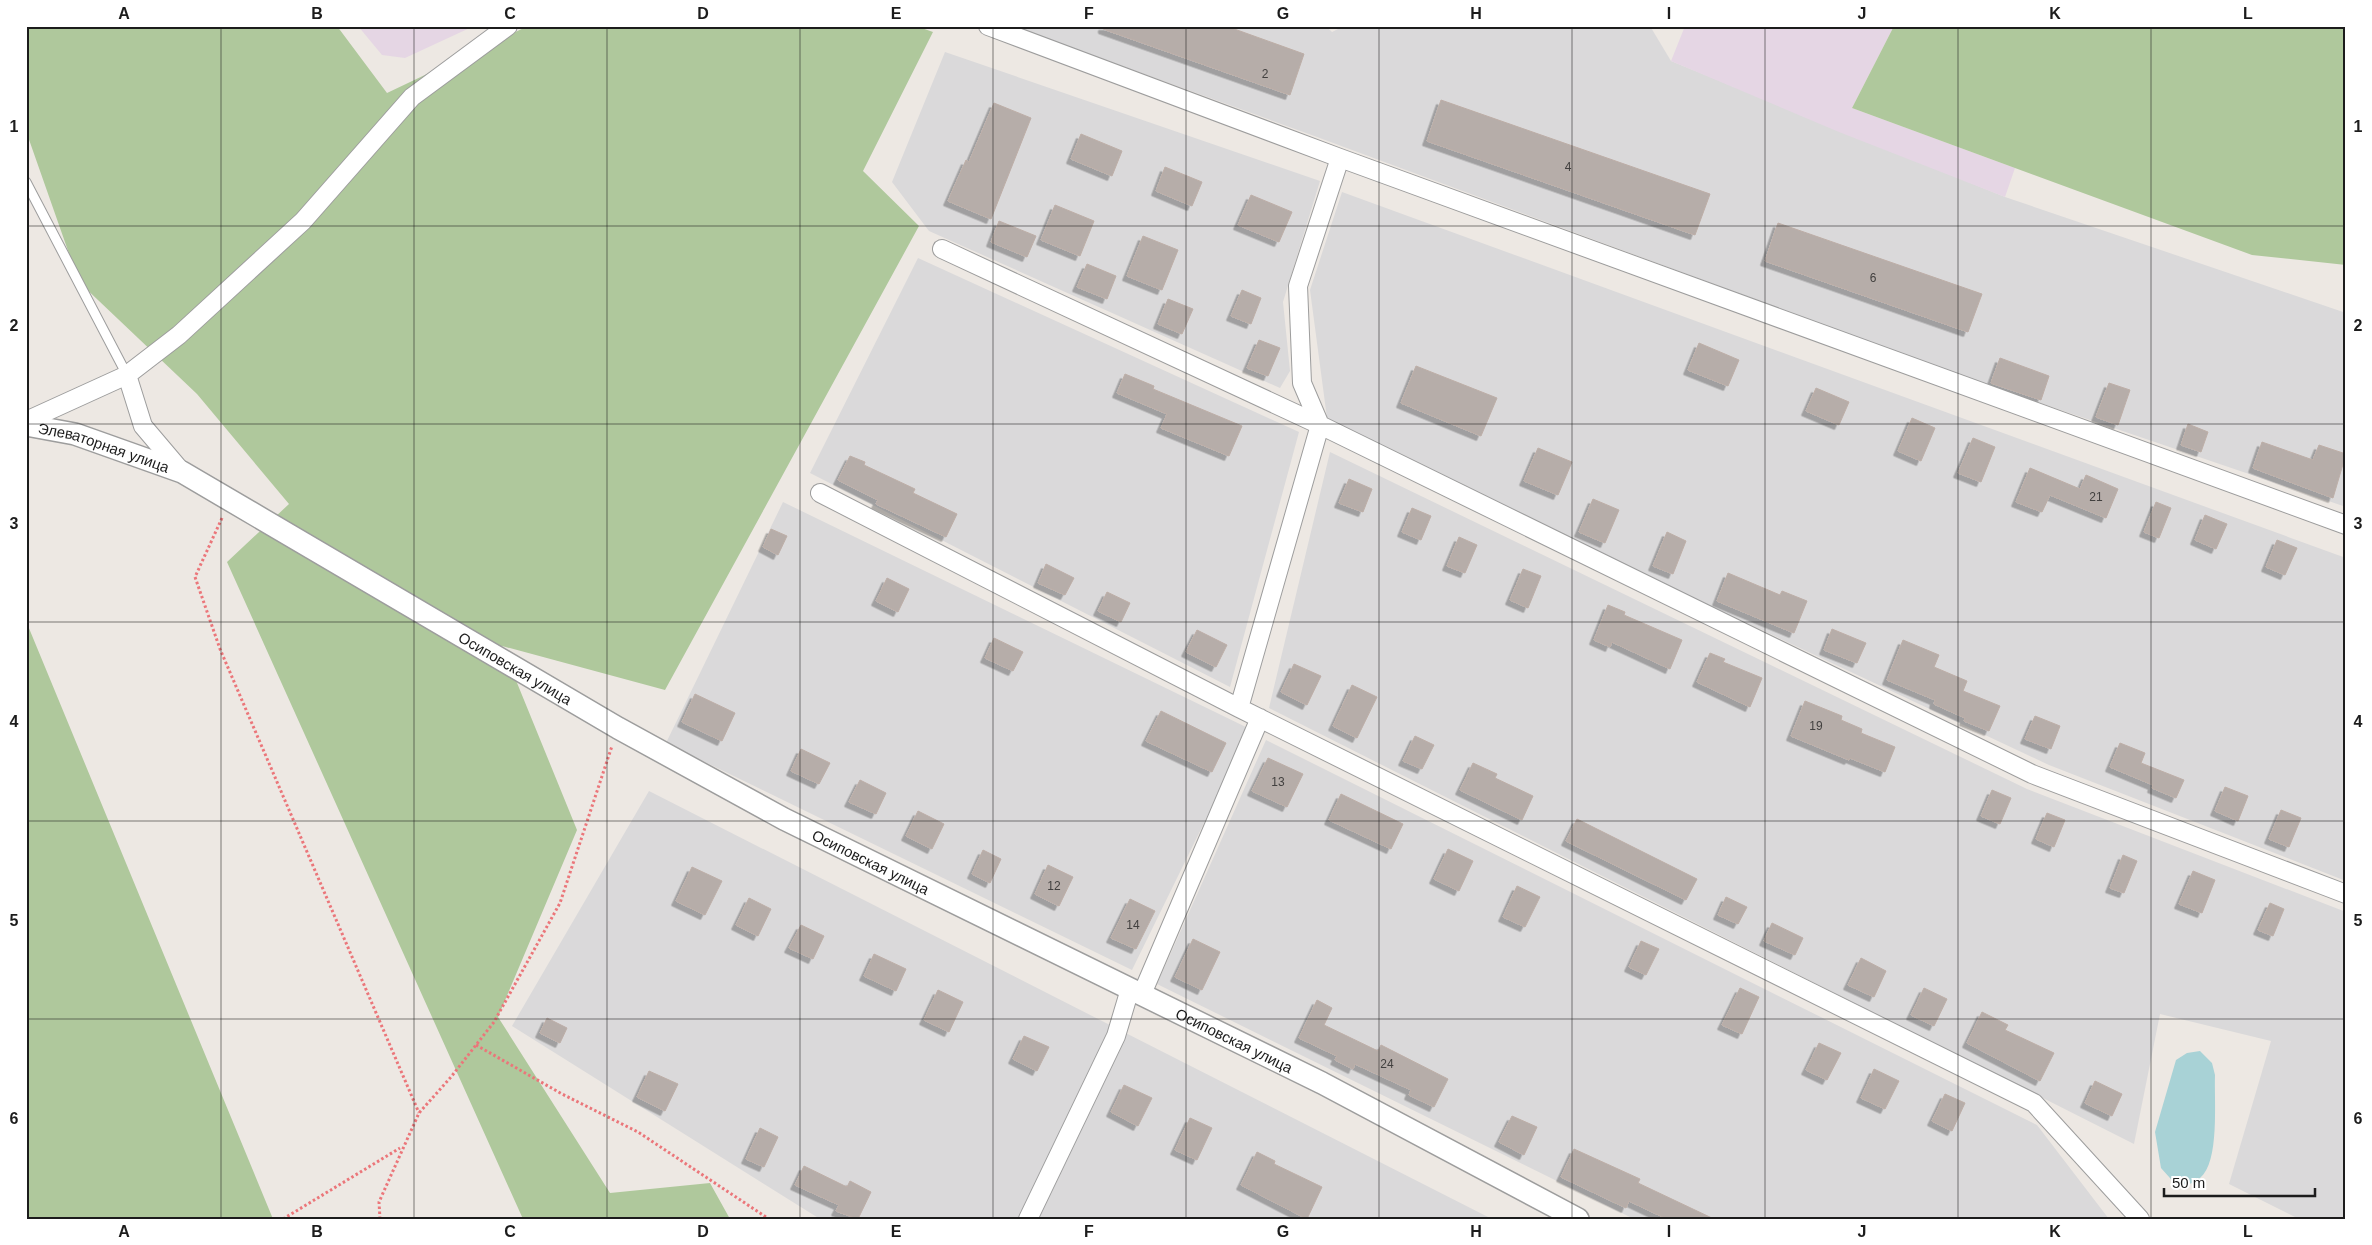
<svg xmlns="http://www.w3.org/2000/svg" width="2372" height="1245" font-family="Arial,sans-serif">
<defs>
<filter id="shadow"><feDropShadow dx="-4.5" dy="4.5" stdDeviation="0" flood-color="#0004"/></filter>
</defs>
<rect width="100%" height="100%" fill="#ede8e3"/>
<path fill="#dad9da" d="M1012 26H1326L1332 32 1344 26H1650L1671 61 2005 197 2346 313V507L1978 382 1317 137Z
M945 52 1320 181 1283 302 1290 371 1280 388 929 231 892 182Z
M1342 192 2346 558V881L2049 765 1600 554 1327 418 1310 290Z
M918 258 1299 432 1230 687 810 473Z
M1330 452 2027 789 2346 912V1219H2299L2229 1184 2271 1041 2160 1014 2134 1144 1269 708Z
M783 502 1250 729 1132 970 666 743Z
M1266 740 2037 1125 2109 1219H1634L1157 984Z
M649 791 1492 1219H820L512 1026Z"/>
<path fill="#e5d6e4" d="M358 26H474L405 58 382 55Z
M1685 26H1894L1852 108 2015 168 2005 197 1839 132 1671 61Z"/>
<path fill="#afc89c" d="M26 26H337L387 93 528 26H916L933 32 863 171 919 226 665 690 502 646 577 830 498 1017 610 1193 710 1183 730 1219H523L227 562 289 504 197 394 79 282 26 131Z
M1894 26H2346V265L2252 255 1852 108Z
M26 621 273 1219H26Z"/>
<path fill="#a8d2d6" d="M2200 1051 2212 1063 2215 1075C2214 1101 2220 1162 2200 1178 2193 1184 2186 1185 2178 1187L2161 1168 2155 1132 2176 1060 2187 1053Z"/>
<path fill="#b6ada9" stroke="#bdaea7" filter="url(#shadow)" d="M1103 26H1226L1304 54 1290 95 1103 29Z
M1441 100 1710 194 1695 235 1427 141Z
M994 103 1031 118 991 219 948 201 966 160 969 162Z
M1081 134 1122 151 1112 176 1071 159Z
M1165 167 1202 182 1192 206 1156 191Z
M1251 195 1292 212 1279 242 1238 225Z
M1055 205 1094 221 1080 256 1041 240Z
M999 221 1036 236 1027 257 991 242Z
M1778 223 1982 294 1968 332 1765 261Z
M1143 236 1178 250 1162 290 1127 276Z
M1087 264 1116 276 1107 299 1077 287Z
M1242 290 1261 298 1251 324 1231 316Z
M1168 299 1193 309 1182 334 1158 324Z
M1259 340 1280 348 1268 376 1247 368Z
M1699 343 1739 360 1728 386 1688 370Z
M2000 358 2049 376 2041 400 1991 383Z
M1416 366 1497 398 1481 436 1401 403Z
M1125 374 1154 386 1153 389 1242 426 1229 456 1161 428 1167 414 1117 393Z
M2109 383 2130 390 2118 425 2096 417Z
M1816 388 1849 402 1839 425 1806 411Z
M1912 418 1935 428 1921 461 1898 451Z
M2188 424 2208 432 2201 452 2181 445Z
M1973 438 1995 447 1981 482 1958 473Z
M2262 442 2313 460 2319 445 2346 454 2333 498 2253 468Z
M1538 448 1572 462 1558 495 1524 481Z
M850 456 865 462 864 465 915 489 913 493 957 514 946 537 876 504 878 500 838 480Z
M2030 468 2080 489 2086 475 2118 489 2106 518 2050 495 2042 512 2016 502Z
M1349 479 1372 489 1363 512 1339 503Z
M1593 499 1619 510 1605 543 1579 532Z
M2156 502 2171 508 2159 538 2144 532Z
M1412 508 1431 516 1421 540 1402 532Z
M2205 515 2227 524 2216 549 2195 540Z
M771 529 787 536 778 555 763 547Z
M1667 532 1686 541 1673 574 1653 566Z
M1459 537 1477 545 1465 573 1447 566Z
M2277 540 2297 548 2285 575 2266 567Z
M1046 564 1074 578 1065 595 1038 583Z
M1523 569 1541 576 1528 608 1510 600Z
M1728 573 1780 595 1782 591 1807 601 1794 633 1717 601Z
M887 578 909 589 898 612 876 601Z
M1107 592 1130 603 1121 622 1098 611Z
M1608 605 1625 612 1624 615 1682 640 1670 669 1612 642 1610 647 1594 640Z
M1832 629 1866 643 1857 663 1824 650Z
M1197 630 1227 645 1216 667 1186 652Z
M994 638 1023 652 1013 671 985 658Z
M1903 640 1939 655 1934 667 1967 681 1963 691 2000 706 1989 731 1964 721 1965 718 1934 704 1935 700 1887 680Z
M1710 653 1725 659 1723 662 1762 678 1750 707 1697 682Z
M1294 664 1321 676 1307 705 1281 692Z
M1352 685 1377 697 1357 738 1333 726Z
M695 694 735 713 722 741 682 722Z
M1805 701 1842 716 1841 720 1862 729 1861 733 1895 747 1885 772 1850 758 1849 760 1791 736Z
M1161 711 1226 743 1212 772 1146 741Z
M2035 716 2060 726 2051 749 2025 739Z
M1415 736 1434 745 1422 769 1403 761Z
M2120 743 2145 753 2141 763 2184 780 2176 798 2152 788 2153 785 2110 767Z
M801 749 830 763 819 784 791 771Z
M1268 758 1303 774 1287 807 1252 791Z
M1473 763 1497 774 1495 778 1533 796 1522 820 1460 790Z
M860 780 886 793 876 814 849 802Z
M2225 787 2248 796 2238 821 2215 811Z
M1992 790 2011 798 2000 824 1981 816Z
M1341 794 1403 824 1391 849 1329 820Z
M2281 810 2301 818 2289 847 2269 839Z
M918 811 944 824 932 849 906 836Z
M2047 813 2065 820 2054 847 2036 839Z
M1577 819 1697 879 1686 900 1566 841Z
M1448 849 1473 861 1459 891 1434 879Z
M983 850 1001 859 990 883 972 874Z
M2123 855 2137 861 2124 893 2110 888Z
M1048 865 1073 877 1059 906 1035 894Z
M692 867 722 881 705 915 676 901Z
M2193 871 2215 880 2202 913 2179 904Z
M1517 886 1540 897 1525 927 1503 917Z
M1726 897 1747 907 1738 924 1718 915Z
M749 898 771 909 758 936 736 925Z
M1130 899 1155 911 1136 949 1111 938Z
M2270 903 2284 909 2273 936 2258 930Z
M1772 923 1803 938 1795 955 1764 941Z
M801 925 824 936 813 959 789 948Z
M1193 939 1220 952 1202 990 1175 977Z
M1641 941 1659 949 1646 975 1629 967Z
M874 954 906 969 896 991 864 976Z
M1861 958 1886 971 1874 997 1848 985Z
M1740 988 1759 997 1742 1034 1722 1025Z
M1924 988 1947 999 1934 1026 1911 1015Z
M938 990 963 1002 949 1032 924 1020Z
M1317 1000 1332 1008 1324 1025 1378 1051 1381 1045 1448 1079 1434 1107 1409 1095 1411 1090 1355 1064 1353 1069 1335 1060 1337 1056 1299 1038Z
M1982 1012 2008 1025 2005 1030 2054 1053 2040 1081 1967 1043Z
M547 1018 567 1028 560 1043 540 1033Z
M1024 1036 1049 1047 1037 1071 1013 1059Z
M1819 1043 1841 1053 1827 1080 1806 1070Z
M1874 1069 1899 1081 1885 1109 1861 1098Z
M649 1071 678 1084 665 1111 637 1097Z
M2095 1081 2122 1094 2112 1116 2085 1103Z
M1124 1085 1152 1098 1138 1126 1111 1112Z
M1945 1094 1965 1103 1952 1131 1932 1121Z
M1512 1116 1537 1127 1524 1155 1499 1142Z
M1190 1118 1212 1128 1197 1160 1175 1150Z
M760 1128 778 1137 764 1167 746 1159Z
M1574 1149 1640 1179 1638 1183 1714 1219H1667L1629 1201 1626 1208 1561 1177Z
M1257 1152 1275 1161 1274 1164 1322 1187 1307 1219 1241 1185Z
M804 1166 847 1187 850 1181 871 1192 858 1219 836 1211 839 1205 795 1185Z"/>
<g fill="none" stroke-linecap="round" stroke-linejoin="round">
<defs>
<path id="service" d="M26 182 127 375"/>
<path id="minor" d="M988 26 1340 158 2346 525
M942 249 1320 425 2032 774 2346 894
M127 375 143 426 182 472
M26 421 127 375 179 335 303 221 412 97 508 26
M820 493 1239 708 2034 1103 2140 1219
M1239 708 1320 425 1302 383 1298 286 1340 158
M1142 994 1260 718
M1028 1219 1116 1036 1130 989"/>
<g id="tertiary">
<path id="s1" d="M26 425 75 434 182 472 618 728 784 819 1322 1083 1578 1219"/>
</g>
</defs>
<use href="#service" stroke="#9d9d9d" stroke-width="11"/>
<use href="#minor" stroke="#9d9d9d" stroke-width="20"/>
<use href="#tertiary" stroke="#9d9d9d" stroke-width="24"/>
<path stroke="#eb767a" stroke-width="3" stroke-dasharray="2.5 2.5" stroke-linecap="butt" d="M222 518 195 577 220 649 419 1113
M476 1045 562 1094 638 1132 769 1219
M283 1219 400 1148
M380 1219 379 1202 419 1113 451 1077 494 1022 560 903 612 746"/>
<use href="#service" stroke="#fff" stroke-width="9"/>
<use href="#minor" stroke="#fff" stroke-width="18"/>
<use href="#tertiary" stroke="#fff" stroke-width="21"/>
</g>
<path fill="none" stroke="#1c1c1c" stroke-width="1" stroke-opacity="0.55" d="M221 26V1219M414 26V1219M607 26V1219M800 26V1219M993 26V1219M1186 26V1219M1379 26V1219M1572 26V1219M1765 26V1219M1958 26V1219M2151 26V1219M26 226H2346M26 424H2346M26 622H2346M26 821H2346M26 1019H2346"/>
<g text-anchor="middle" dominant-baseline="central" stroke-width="4.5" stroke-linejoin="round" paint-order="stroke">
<g font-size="12" fill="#42403f">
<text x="1265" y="74">2</text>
<text x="1568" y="167">4</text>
<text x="1873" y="278">6</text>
<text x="2096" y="497">21</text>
<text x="1816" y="726">19</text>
<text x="1278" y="782">13</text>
<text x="1054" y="886">12</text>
<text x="1133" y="925">14</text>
<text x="1387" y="1064">24</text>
</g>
<g font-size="15" fill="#1c1c1c" stroke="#fff">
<text stroke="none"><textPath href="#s1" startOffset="81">Элеваторная улица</textPath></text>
<text stroke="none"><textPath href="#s1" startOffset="550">Осиповская улица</textPath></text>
<text stroke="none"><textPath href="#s1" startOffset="955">Осиповская улица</textPath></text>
<text stroke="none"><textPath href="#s1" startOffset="1360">Осиповская улица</textPath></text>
</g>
</g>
<rect width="2372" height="1245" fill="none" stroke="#ffffff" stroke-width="55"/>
<path d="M2164 1188v8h151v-8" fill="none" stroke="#1c1c1c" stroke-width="2.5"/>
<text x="2172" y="1188" font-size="15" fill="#1c1c1c" stroke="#ffffff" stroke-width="4" paint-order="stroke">50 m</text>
<rect x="28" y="28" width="2316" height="1190" fill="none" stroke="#1c1c1c" stroke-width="2"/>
<g font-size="16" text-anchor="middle" font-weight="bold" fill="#1c1c1c">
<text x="124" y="19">A</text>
<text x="317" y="19">B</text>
<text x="510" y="19">C</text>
<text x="703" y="19">D</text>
<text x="896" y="19">E</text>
<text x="1089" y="19">F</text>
<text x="1283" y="19">G</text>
<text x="1476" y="19">H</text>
<text x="1669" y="19">I</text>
<text x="1862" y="19">J</text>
<text x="2055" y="19">K</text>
<text x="2248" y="19">L</text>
<text x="14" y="132">1</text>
<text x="2358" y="132">1</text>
<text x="14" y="331">2</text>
<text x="2358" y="331">2</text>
<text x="14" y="529">3</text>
<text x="2358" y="529">3</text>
<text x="14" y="727">4</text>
<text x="2358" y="727">4</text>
<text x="14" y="926">5</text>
<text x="2358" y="926">5</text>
<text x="14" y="1124">6</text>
<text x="2358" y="1124">6</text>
<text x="124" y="1237">A</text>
<text x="317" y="1237">B</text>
<text x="510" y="1237">C</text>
<text x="703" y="1237">D</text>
<text x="896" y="1237">E</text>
<text x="1089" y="1237">F</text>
<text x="1283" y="1237">G</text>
<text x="1476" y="1237">H</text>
<text x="1669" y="1237">I</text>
<text x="1862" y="1237">J</text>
<text x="2055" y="1237">K</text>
<text x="2248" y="1237">L</text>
</g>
</svg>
